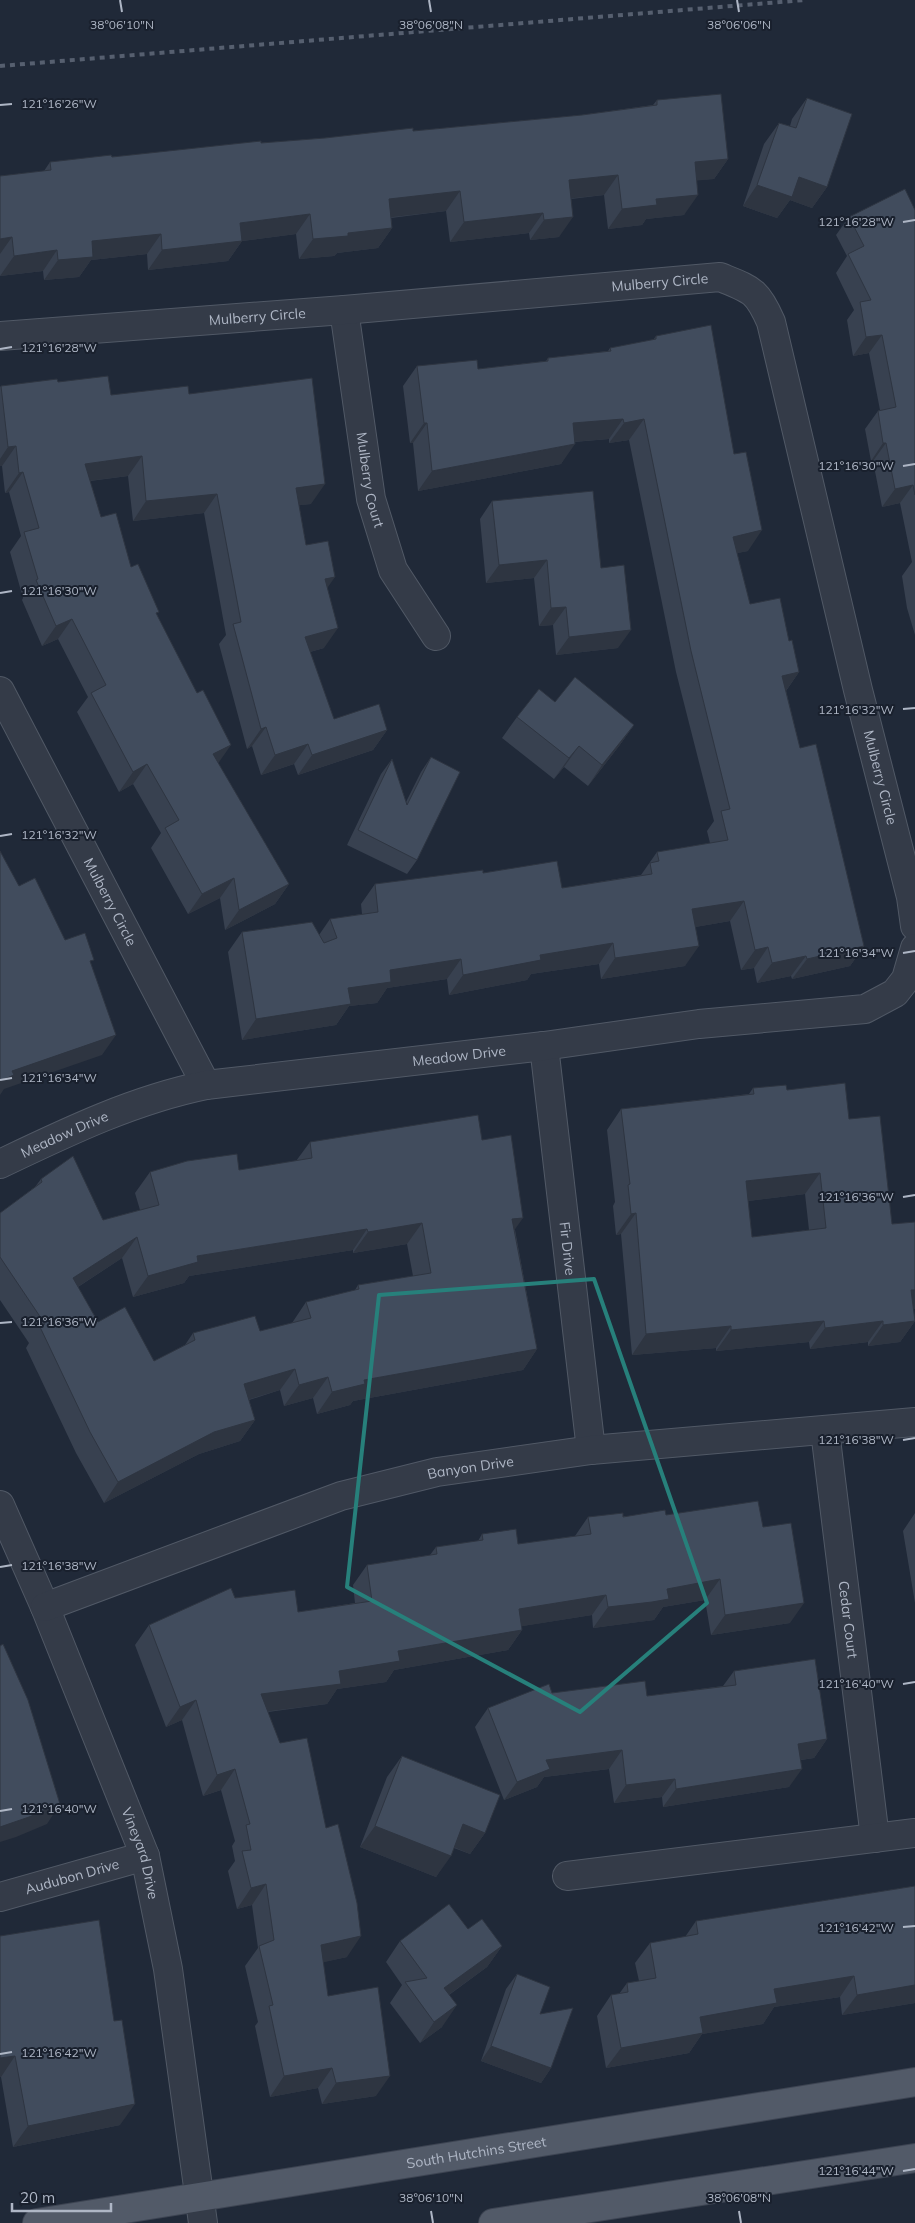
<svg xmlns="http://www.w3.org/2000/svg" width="915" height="2223" font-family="Mulish,sans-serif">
<rect width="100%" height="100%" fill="#202938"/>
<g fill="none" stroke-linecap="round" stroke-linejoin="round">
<defs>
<g id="minor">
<path id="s1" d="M344 310 371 499 393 570 436 636"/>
<path id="s2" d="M0 336 344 310 720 277C752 290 757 290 771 322L858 690 911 897 915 926"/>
<path id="s3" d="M0 691 206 1085"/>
<path id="s4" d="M544 1046 591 1450"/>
<path id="s5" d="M0 1164C67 1132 133 1100 206 1085L544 1046 699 1024 865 1009 895 993 906 979 915 948"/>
<path id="s6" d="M825 1431 875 1838"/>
<path id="s7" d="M0 1505 45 1607 145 1856 168 1969 203 2223"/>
<path id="s8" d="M45 1607 341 1496 437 1472 591 1450 915 1422"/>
<path d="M567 1876 915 1833"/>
<path id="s9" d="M0 1897 145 1856"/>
</g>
<g id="major">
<path id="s10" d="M37 2223 915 2082"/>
<path d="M493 2223 915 2158"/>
</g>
</defs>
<use href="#minor" stroke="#515966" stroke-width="30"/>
<use href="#major" stroke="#3d4452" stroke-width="30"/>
<use href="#minor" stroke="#343b48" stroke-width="28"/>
<use href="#major" stroke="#525a68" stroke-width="28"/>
<path stroke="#565f6f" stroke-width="4" stroke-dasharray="5 5" stroke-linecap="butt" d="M0 66 805 0"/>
</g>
<path fill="#384150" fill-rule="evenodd" d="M807 98 827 187 812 208 790 200 777 218 743 206 764 144 779 123 790 126 792 119Z
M657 100 728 159 714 179 697 180 684 215 646 219 642 225 608 229 604 195 571 199 559 237 530 240 529 233 450 242 446 211 391 218 392 228 378 248 337 253 334 256 299 259 296 234 242 241 228 261 148 270 147 254 91 260 79 277 44 280 43 271 0 276V176L44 171 50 162 112 157 261 143 413 131 582 115 653 105Z
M915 210V635L907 608 902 576 912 562 900 503 882 507 873 461H871L865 429 878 411 880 410 869 353 853 356 847 320 854 310 836 273 847 256 836 235 849 217Z
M656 336 748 551 737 553 750 604 789 641 799 672 786 691 800 748 864 946 850 966 792 979 791 976 757 983 754 968 741 970 730 921 695 927 685 966 601 979 599 964 531 974 527 980 449 995 447 979 387 988 377 1003 349 1006 336 1025 242 1040 228 952 242 932 319 935 330 919 362 914 361 904 375 884 483 873 562 888 641 875 657 852 710 843 707 831 714 821 676 672 629 440 609 443V439L574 442 561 464 418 491 413 443H410L403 386 417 366 478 369 546 361 548 358 608 351 610 348 653 340Z
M58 382 111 395 189 394 311 504 299 505 306 545 327 589 324 648 310 652 334 719 387 730 373 750 298 775 294 764 261 775 252 746 247 749 219 644 226 635 204 513 133 521 128 476 90 481 101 517 131 567 157 615 218 763 289 884 275 904 225 930 220 898 188 914 151 848 161 833 133 784 119 792 77 712 88 697 58 639 42 646 22 600 23 598 10 552 21 536 9 492 5 493 2 466H0V387L1 386Z
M492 501 601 568 618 648 556 655 553 625 539 626 534 578 486 583 480 519Z
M555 702 634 725 619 746 588 786 564 767 554 779 502 738 517 717Z
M431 757 417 860 407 874 347 845 381 774 392 759 406 802 421 772Z
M753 1088 787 1090 849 1119 892 1224 915 1222V1309H913L915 1321 900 1342 868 1346V1342L810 1349 809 1342 716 1351V1348L632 1355 621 1234 616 1235 613 1206 615 1202 607 1130 621 1109 749 1094ZM805 1194 809 1230 752 1237 748 1201Z
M482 1140 515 1230 537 1349 523 1370 353 1401 350 1405 317 1414 313 1398 284 1406 280 1390 249 1400 255 1420 240 1441 199 1454 104 1503 76 1453 26 1348 29 1343 0 1300V1213L35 1187 41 1179 103 1220 140 1210 135 1193 150 1172 239 1170 296 1161 310 1142ZM407 1244 413 1276 358 1285 355 1290 306 1302 292 1323 260 1331 193 1333 185 1345 154 1361 98 1322 78 1287 122 1258 133 1297 184 1283 189 1276 353 1250V1253Z
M915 1513V1603L903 1531Z
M666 1515 763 1527 790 1623 711 1635 705 1600 663 1607 654 1620 638 1622 593 1628 592 1615 522 1626V1630L508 1650 394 1670 386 1682 337 1689 327 1704 268 1712 347 1957 323 1962 328 1996 376 2096 322 2104 318 2088 270 2097 255 2026 258 2022 245 1966 258 1948 252 1905 237 1909 228 1871 235 1861 232 1846 235 1841 221 1790 203 1796 182 1720 166 1727 135 1645 149 1625 235 1598 298 1612 355 1603 353 1585 367 1565 430 1555 436 1547 478 1541 482 1534 518 1544 575 1536 588 1517Z
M734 1671 827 1739 814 1758 801 1760 789 1787 663 1807 662 1797 614 1803 609 1769 544 1777 537 1787 504 1800 475 1727 488 1708 552 1693 647 1696 723 1686Z
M402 1756 485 1833 470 1854 454 1848 436 1877 360 1847 387 1777Z
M915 1886V2003L842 2015 840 1997 774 2007 763 2024 702 2034 689 2053 606 2068 597 2016 611 1995 619 1994 627 1983 639 1981 635 1963 650 1943 685 1937 696 1921Z
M468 1929 502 1946 487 1967 449 1995 442 2027 420 2043 390 2003 402 1985 386 1962 400 1941Z
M0 1936 120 2125 13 2147 1 2077Z
M517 1974 540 2014 551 2068 541 2083 481 2061 506 1989Z"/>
<path fill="#2e3541" d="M728 159 714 179 681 182 695 162Z
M618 175 604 195 555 200 569 180Z
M799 177 827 187 812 208 790 200 777 218 743 206 757 185Z
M460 191 446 211 375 219 389 199Z
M698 195 684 215 646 219 642 225 608 229 622 209 656 199Z
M543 213 529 233 450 242 464 222Z
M310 214 296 234 226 243 240 223Z
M573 217 559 237 530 240 544 220Z
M392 228 378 248 337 253 334 256 299 259 313 239 348 233Z
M161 234 147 254 91 260 79 277 44 280 58 260 92 241Z
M12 237 0 254V239Z
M242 241 228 261 148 270 162 250Z
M57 250 43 271 0 276 14 256Z
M882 335 869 353 853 356 866 337Z
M623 419 609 439 558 443 573 423Z
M644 419 629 440 609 443 624 423Z
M424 423H427L413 443H410Z
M883 443H886L873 461H871Z
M575 444 561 464 418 491 432 471Z
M16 446 2 466H0V459L8 447Z
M142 456 128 476 72 483 85 464Z
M23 472 9 492 5 493 19 473Z
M325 484 311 504 282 507 296 488Z
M913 485 900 503 882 507 895 489Z
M217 494 204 513 133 521 146 501Z
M762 530 748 551 719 557 733 537Z
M547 560 534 578 486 583 499 565Z
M335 577 321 597 325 579Z
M566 607 553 625 539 626 551 608Z
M72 619 58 639 42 646 56 626Z
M338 628 324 648 291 657 305 637Z
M631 630 618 648 556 655 569 637Z
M799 672 785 692 782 676Z
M634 725 619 746 588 786 602 765Z
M266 727 252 746 247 749 261 729Z
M387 730 373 750 298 775 312 755Z
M308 744 294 764 261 775 275 755Z
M231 745 217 765 213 754Z
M579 746 564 767 554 779 569 758Z
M147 764 133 784 119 792 133 772Z
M234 878 220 898 188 914 202 894Z
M289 884 275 904 225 930 239 910Z
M744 901 730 921 678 930 692 909Z
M613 943 599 964 531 974 527 980 449 995 463 975 540 955Z
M699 946 685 966 601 979 615 958Z
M864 946 850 966 792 979 807 959Z
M768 947 754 968 741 970 755 950Z
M806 956 791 976 757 983 772 963Z
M461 959 447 979 387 988 377 1003 349 1006 336 1025 242 1040 256 1019 348 988 390 970Z
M116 1035 102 1055 4 1089 0 1095V1081L12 1071Z
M820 1173 805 1194 732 1203 746 1181Z
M636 1213 621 1234 616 1235 631 1214Z
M523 1218 508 1239 512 1219Z
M422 1223 407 1244 353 1253 368 1232Z
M367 1229 353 1250 189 1276 184 1283 133 1297 148 1276 197 1256Z
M137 1237 122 1258 59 1299 73 1278Z
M911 1290H915V1309L897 1311Z
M824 1321 809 1342 716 1351 731 1330Z
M883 1321 868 1342 810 1349 825 1328Z
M915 1321 900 1342 868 1346 883 1325Z
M731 1326 716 1348 632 1355 646 1334Z
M537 1349 523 1370 353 1401 350 1405 317 1414 332 1392 364 1380Z
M295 1369 280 1390 230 1405 244 1384Z
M328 1377 313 1398 284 1406 299 1385Z
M255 1420 240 1441 199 1454 104 1503 118 1482 214 1432Z
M720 1579 705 1600 663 1607 654 1620 593 1628 608 1607 667 1589Z
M606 1595 592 1615 505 1629 519 1609Z
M804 1603 790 1623 711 1635 725 1615Z
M522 1630 508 1650 394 1670 386 1682 337 1689 327 1704 246 1714 261 1694 339 1671 398 1651Z
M196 1700 182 1720 166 1727 180 1707Z
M827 1739 814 1758 785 1762 798 1744Z
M622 1750 609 1769 544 1777 537 1787 504 1800 517 1782 546 1760Z
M235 1769 221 1790 203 1796 217 1775Z
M802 1769 789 1787 663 1807 676 1789Z
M675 1779 662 1797 614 1803 626 1785Z
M60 1804 47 1824 16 1837 0 1842V1827Z
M463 1824 485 1833 470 1854 449 1845Z
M375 1826 451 1856 436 1877 360 1847Z
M266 1884 252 1905 237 1909 251 1888Z
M361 1936 347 1957 307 1966 321 1945Z
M502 1946 487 1967 429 2009 444 1988Z
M854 1976 840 1997 774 2007 763 2024 702 2034 689 2053 606 2068 621 2048 774 1989Z
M915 1985V2003L842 2015 857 1995Z
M457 2005 442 2027 420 2043 434 2022Z
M491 2046 551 2068 541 2083 481 2061Z
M15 2056 1 2077H0V2058Z
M332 2068 318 2088 270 2097 284 2076Z
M390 2076 376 2096 322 2104 336 2083Z
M135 2104 120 2125 13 2147 28 2126Z"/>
<path fill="#414c5d" stroke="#2e3541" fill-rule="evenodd" d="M721 94 728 159 695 162 698 195 656 199 657 205 622 209 618 175 569 180 573 217 544 220 543 213 464 222 460 191 389 199 392 228 348 233V236L313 239 310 214 240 223 242 241 162 250 161 234 92 241 93 257 58 260 57 250 14 256 12 237 0 239V176L51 170 50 162 111 155 112 157 261 141V143L325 138 413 128V131L582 115 657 105V100Z
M807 98 852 114 827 187 799 177 792 197 757 185 779 123 796 128Z
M905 189 915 210V495L913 485 895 489 886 443H883L878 411 896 407 882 335 866 337 860 302 871 300 848 254 864 246 849 217Z
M711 325 734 454 746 452 762 530 733 537 750 604 780 598 789 641 792 640 799 672 782 676 800 748 816 744 864 946 807 959 806 956 772 963 768 947 755 950 744 901 692 909 699 946 615 958 613 943 540 955 541 960 463 975 461 959 390 970 391 982 348 988 351 1004 256 1019 242 932 312 922 324 943 337 938 330 919 378 912 375 884 483 870V873L557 861 562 888 652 874 650 863 659 861 657 852 728 840 721 811 730 809 691 651 644 419 624 423 623 419 573 423 575 444 432 471 427 423H424L417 366 477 360 478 369 548 361V358L611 351 610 348 656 339V336Z
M108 376 111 395 188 386 189 394 312 378 325 484 296 488 306 545 328 541 335 577 325 579 338 628 305 637 334 719 379 704 387 730 312 755 308 744 275 755 266 727 261 729 233 624 241 622 217 494 146 501 142 456 85 464 101 517 116 513 131 567 138 564 159 612 156 613 197 693 203 690 231 745 213 754 289 884 239 910 234 878 202 894 165 828 179 820 147 764 133 772 91 693 106 685 72 619 56 626 36 580 38 579 24 532 39 528 23 472 19 473 16 446 8 447 1 386 57 379 58 382Z
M593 491 601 568 624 565 631 630 569 637 566 607 551 608 547 560 499 565 492 501Z
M575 677 634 725 602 765 579 746 569 758 517 717 539 689 555 702Z
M431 757 460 772 417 860 358 830 392 759 407 805Z
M0 851 19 886 35 878 65 940 85 933 94 960 90 961 116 1035 12 1071 14 1075 0 1081Z
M845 1083 849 1119 880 1116 892 1224 915 1222V1290H911L915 1321 883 1325V1321L825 1328 824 1321 731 1330V1326L646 1334 636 1213 631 1214 628 1185 630 1184 621 1109 754 1094 753 1088 786 1085 787 1090ZM820 1173 826 1228 752 1237 746 1181Z
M478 1115 482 1140 511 1135 523 1218 512 1219 537 1349 364 1380 365 1384 332 1392 328 1377 299 1385 295 1369 244 1384 255 1420 214 1432 118 1482 90 1432 40 1327 45 1324 0 1257V1213L42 1182 41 1179 73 1156 103 1220 159 1205 150 1172 187 1161 237 1154 239 1170 312 1158 310 1142ZM422 1223 431 1273 358 1285 359 1289 306 1302 311 1318 260 1331 255 1316 193 1333 195 1340 154 1361 125 1307 98 1322 73 1278 137 1237 148 1276 198 1262 197 1256 367 1229 368 1232Z
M758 1501 763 1527 791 1523 804 1603 725 1615 720 1579 667 1589 669 1599 652 1602 608 1607 606 1595 519 1609 522 1630 398 1651 400 1661 339 1671 341 1684 261 1694 280 1743 307 1738 326 1828 338 1824 357 1903 361 1936 321 1945 328 1996 378 1987 390 2076 336 2083 332 2068 284 2076 269 2006 273 2005 259 1946 274 1940 266 1884 251 1888 242 1851 251 1850 246 1825 250 1824 235 1769 217 1775 196 1700 180 1707 149 1625 231 1588 235 1598 295 1590 298 1612 372 1601 367 1565 437 1554 436 1547 483 1540 482 1534 516 1529 518 1544 591 1534 588 1517 623 1513V1517L665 1510 666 1515Z
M3 1644 28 1700 60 1804 29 1817 0 1827V1646Z
M815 1659 827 1739 798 1744 802 1769 676 1789 675 1779 626 1785 622 1750 546 1760 550 1769 517 1782 488 1708 549 1684 552 1693 645 1681 647 1696 736 1685 734 1671Z
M402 1756 500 1795 485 1833 463 1824 451 1856 375 1826Z
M915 1886V1985L857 1995 854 1976 774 1989 777 2003 700 2017 703 2033 621 2048 611 1995 628 1992 627 1983 656 1978 650 1943 698 1934 696 1921Z
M449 1904 468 1929 482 1919 502 1946 444 1988 457 2005 434 2022 405 1982 427 1978 400 1941Z
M99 1920 114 2021 122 2020 135 2104 28 2126 15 2056 0 2058V1936Z
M517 1974 550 1987 540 2014 573 2008 551 2068 491 2046Z"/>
<path fill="none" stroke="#27807b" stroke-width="4" stroke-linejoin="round" d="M594 1279 707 1603 580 1712 347 1587 379 1295Z"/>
<path fill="none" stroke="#aeb6c5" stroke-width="2" d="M120 0 122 12M429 0 431 12M737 0 739 12M0 105 12 104M903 222 915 220M0 349 12 347M903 466 915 464M0 593 12 591M903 709 915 708M0 836 12 834M903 953 915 951M0 1080 12 1078M903 1197 915 1195M0 1323 12 1322M903 1440 915 1438M0 1567 12 1565M903 1684 915 1682M0 1811 12 1809M903 1927 915 1926M0 2054 12 2052M903 2171 915 2169M431 2211 433 2223M739 2211 741 2223"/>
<g text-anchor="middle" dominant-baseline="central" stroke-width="4" stroke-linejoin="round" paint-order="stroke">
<g font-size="14" fill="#aeb6c5" stroke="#19202d">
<text stroke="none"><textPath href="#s2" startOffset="662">Mulberry Circle</textPath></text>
<text stroke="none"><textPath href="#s2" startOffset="258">Mulberry Circle</textPath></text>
<text stroke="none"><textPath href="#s1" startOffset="172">Mulberry Court</textPath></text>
<text stroke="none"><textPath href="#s2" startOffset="1262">Mulberry Circle</textPath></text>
<text stroke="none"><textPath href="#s3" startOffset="238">Mulberry Circle</textPath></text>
<text stroke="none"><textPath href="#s5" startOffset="476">Meadow Drive</textPath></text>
<text stroke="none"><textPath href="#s5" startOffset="71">Meadow Drive</textPath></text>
<text stroke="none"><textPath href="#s4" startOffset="204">Fir Drive</textPath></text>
<text stroke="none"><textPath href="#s8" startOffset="449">Banyon Drive</textPath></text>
<text stroke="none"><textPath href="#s6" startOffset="190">Cedar Court</textPath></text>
<text stroke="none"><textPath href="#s7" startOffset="376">Vineyard Drive</textPath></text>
<text stroke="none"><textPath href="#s9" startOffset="75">Audubon Drive</textPath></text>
<text stroke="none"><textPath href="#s10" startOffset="445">South Hutchins Street</textPath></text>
</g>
</g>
<g font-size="12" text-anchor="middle" fill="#aeb6c5" stroke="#19202d" stroke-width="4" stroke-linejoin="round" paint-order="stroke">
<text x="122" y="29">38°06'10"N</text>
<text x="431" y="29">38°06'08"N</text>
<text x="739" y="29">38°06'06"N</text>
<text x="59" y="108">121°16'26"W</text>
<text x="856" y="226">121°16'28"W</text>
<text x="59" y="352">121°16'28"W</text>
<text x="856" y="470">121°16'30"W</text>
<text x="59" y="595">121°16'30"W</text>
<text x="856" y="714">121°16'32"W</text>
<text x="59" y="839">121°16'32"W</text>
<text x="856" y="957">121°16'34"W</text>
<text x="59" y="1082">121°16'34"W</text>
<text x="856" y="1201">121°16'36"W</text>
<text x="59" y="1326">121°16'36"W</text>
<text x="856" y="1444">121°16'38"W</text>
<text x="59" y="1570">121°16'38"W</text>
<text x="856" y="1688">121°16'40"W</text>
<text x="59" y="1813">121°16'40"W</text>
<text x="856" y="1932">121°16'42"W</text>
<text x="59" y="2057">121°16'42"W</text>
<text x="856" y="2175">121°16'44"W</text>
<text x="431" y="2202">38°06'10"N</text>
<text x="739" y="2202">38°06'08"N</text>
</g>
<path d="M12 2203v8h99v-8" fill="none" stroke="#aeb6c5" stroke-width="2.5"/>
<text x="20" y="2203" font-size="15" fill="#aeb6c5" stroke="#19202d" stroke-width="4" paint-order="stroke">20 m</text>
</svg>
